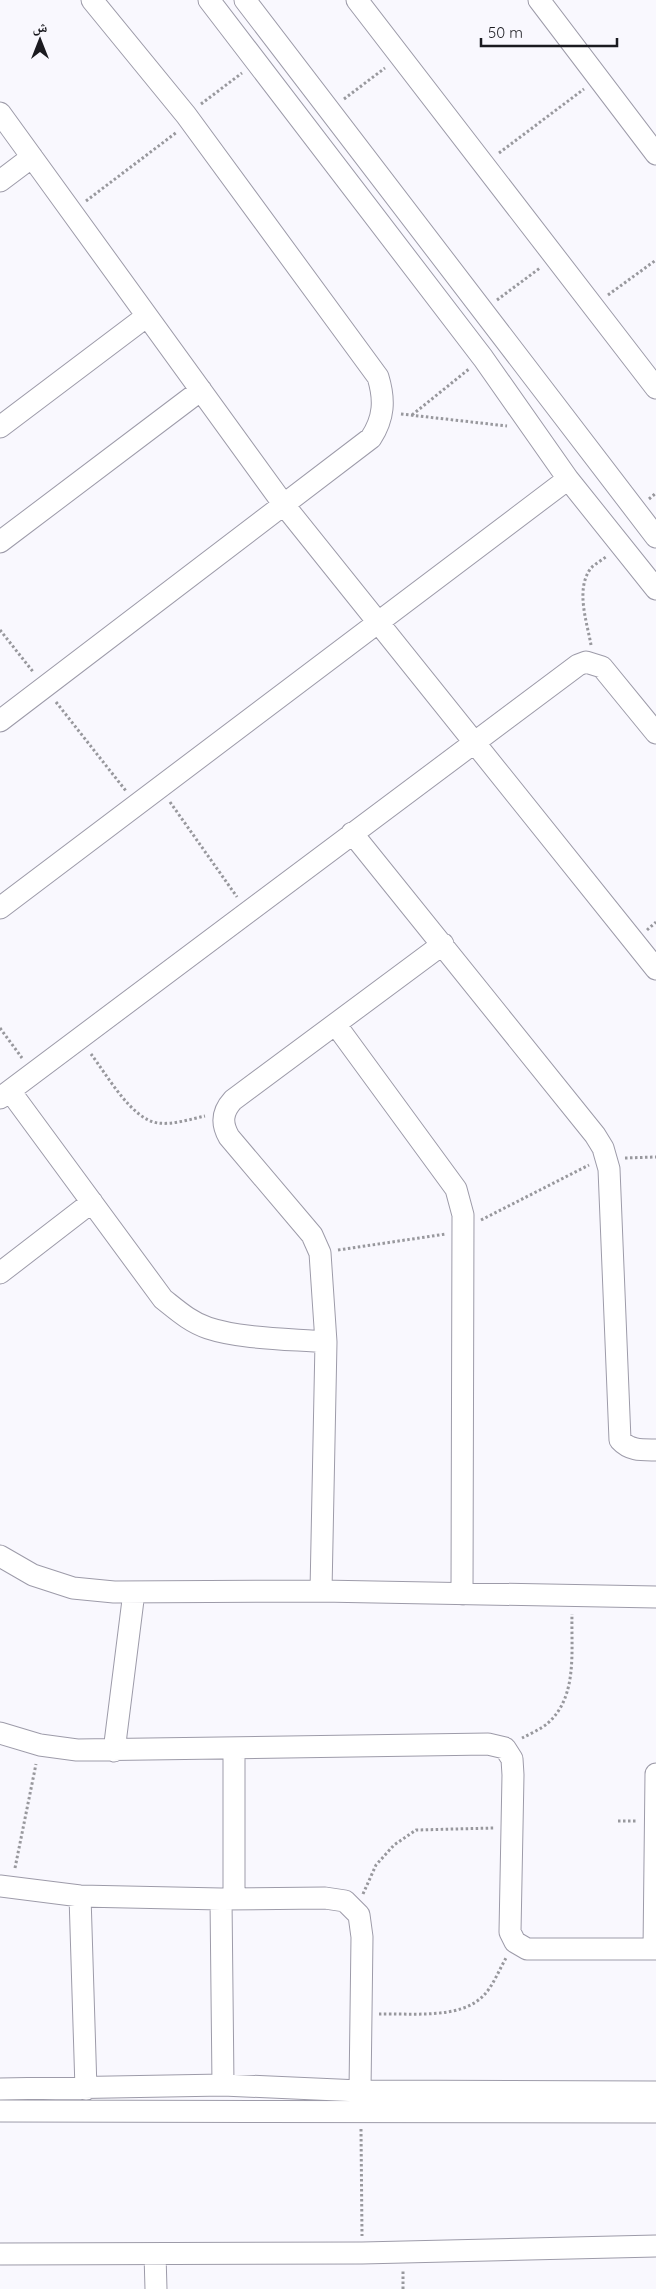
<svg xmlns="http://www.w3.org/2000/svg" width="656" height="2289" font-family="Quicksand,'Noto Naskh Arabic',sans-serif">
<rect width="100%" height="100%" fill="#f9f8fe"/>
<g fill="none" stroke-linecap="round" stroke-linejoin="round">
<defs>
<path id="minor" d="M209 0 483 358 568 479 656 589
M245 0 656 537
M357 0 656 388
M539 0 656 154
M0 113 284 505 656 969
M0 181 32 157
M0 427 147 316
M0 542 201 390
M0 721 371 438C384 418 385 400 378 377L186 115 92 0
M352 833 595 1135 603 1148 609 1169 620 1440C630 1451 642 1450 656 1450
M0 908 568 479
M336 1025 456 1189 463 1215 462 1594
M10 1091 163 1299C177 1310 190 1322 208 1328 241 1339 291 1339 326 1342
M0 1098 578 665 586 662 602 667 656 733
M0 1273 92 1202
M0 1556 33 1575 73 1588 114 1592 321 1591 656 1597
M321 1591 326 1342 320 1253 312 1235 229 1137C221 1123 222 1112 233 1100L443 944
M0 1733 40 1745 77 1750 488 1744 505 1748 512 1759 513 1775 510 1932 515 1942 527 1949H656
M234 1749V1899
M114 1751 134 1592
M0 1886 80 1896 221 1899 325 1898 345 1901 359 1915 362 1937 360 2091
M80 1896 86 2089
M221 1899 223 2085
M654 1949 656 1774
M0 2089 223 2085 360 2091 656 2092
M0 2111 656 2112
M0 2254 362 2253 656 2246
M155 2254 156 2289"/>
</defs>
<use href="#minor" stroke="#9d9ba9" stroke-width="23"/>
<path stroke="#98989d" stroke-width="3" stroke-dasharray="2.5 2.5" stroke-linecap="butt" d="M344 99 385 68
M201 104 242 73
M499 153 584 89
M86 201 177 132
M608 295 656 260
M497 300 540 268
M401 414 507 426
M412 415 469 369
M649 499 656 493
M0 630 34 673
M591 645C587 622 575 589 591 568 595 564 602 560 607 556
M56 702 126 791
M170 802 237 897
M647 930 656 922
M0 1028 22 1058
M91 1054C107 1075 132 1120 158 1123 173 1125 191 1119 205 1116
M625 1158 656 1157
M481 1220 589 1165
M338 1250 446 1234
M522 1738C530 1734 541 1729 548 1723 578 1696 571 1651 572 1614
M618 1821H637
M15 1868 36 1764
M363 1894 376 1865 394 1845 416 1830 495 1828
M379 2014C411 2013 461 2020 484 1995 493 1986 499 1970 506 1958
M361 2129 362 2236
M403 2289V2270"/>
<use href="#minor" stroke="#fff" stroke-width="21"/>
</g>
<g transform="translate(40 40)" stroke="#f9f8fe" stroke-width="4" paint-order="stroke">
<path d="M0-4L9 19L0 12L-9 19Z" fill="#1b1b20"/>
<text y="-8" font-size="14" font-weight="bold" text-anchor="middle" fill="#1b1b20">ش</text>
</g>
<path d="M481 38v8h136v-8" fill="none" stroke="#1b1b20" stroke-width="2.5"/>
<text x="488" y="38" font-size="15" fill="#1b1b20" stroke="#f9f8fe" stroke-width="4" paint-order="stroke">50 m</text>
</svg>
